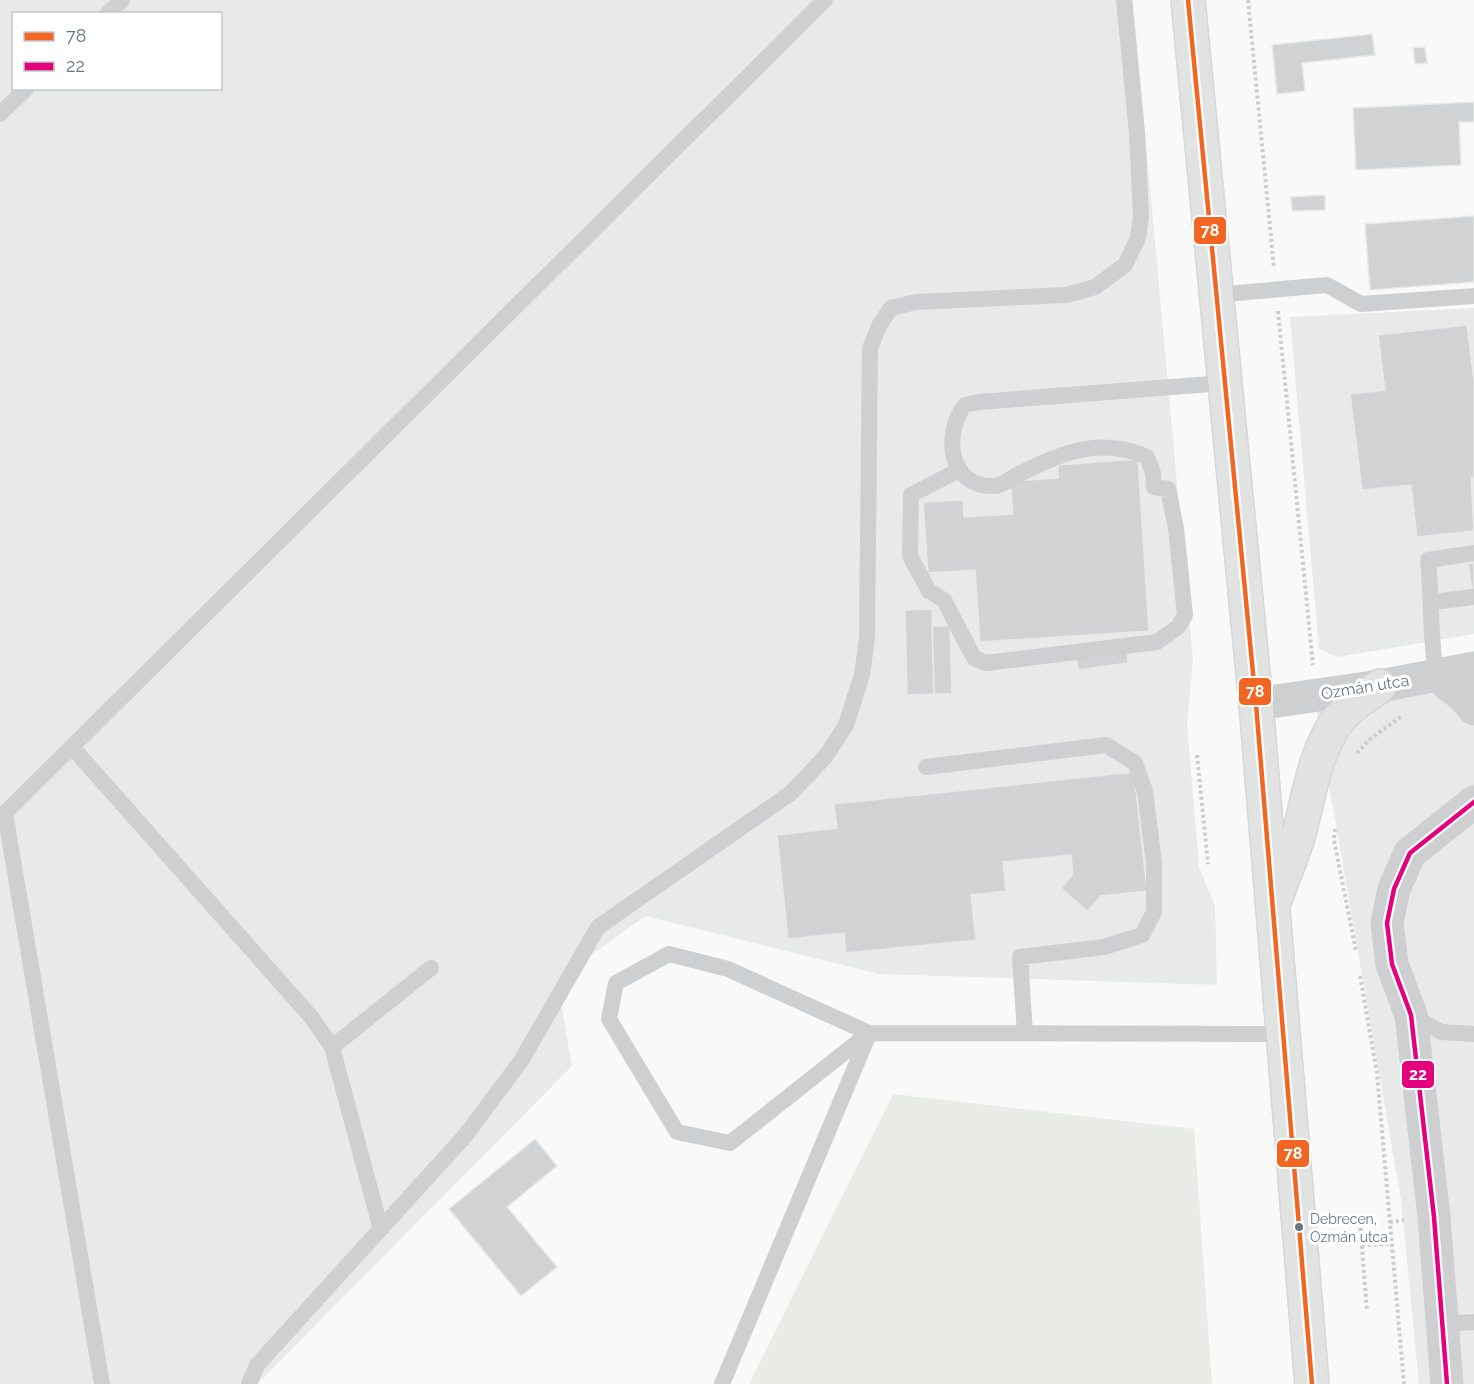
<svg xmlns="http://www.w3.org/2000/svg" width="1474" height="1384" font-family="Raleway,sans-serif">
<rect width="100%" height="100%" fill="#f9f9f9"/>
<path fill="#e8e9e9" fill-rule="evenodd" d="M0 0H1133L1193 660 1187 724 1199 867 1215 906 1217 985 879 974 645 916 589 957 561 1003 572 1066 257 1384H0ZM14 14H220V88H14Z
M1474 308V634L1338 657 1319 649 1290 317Z
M1474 683V1384H1419L1401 1199 1316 710Z"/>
<path fill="#e8ebe6" d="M893 1094 1194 1129 1212 1384H749Z"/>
<path fill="#d0d2d3" stroke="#e8e8e8" stroke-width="1.5" d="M1372 34 1375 55 1302 63 1305 91 1277 94 1272 45Z
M1425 47 1427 63 1415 64 1413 48Z
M1474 102V122H1459L1461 165 1356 170 1353 108Z
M1325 195V210L1292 211 1291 197Z
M1474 216V282L1370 290 1365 224Z
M1467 325 1474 380V477L1471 478 1474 531 1417 537 1411 485 1362 490 1350 394 1385 390 1378 335Z
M1138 459 1149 631 980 642 975 570 928 573 923 502 963 500 964 517 1013 514 1010 481 1058 478V465Z
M1468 563H1474V606L1473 597Z
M932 609 934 694 907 695 905 610Z
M932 626H950L952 694H934Z
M1127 648 1128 663 1078 670 1076 654Z
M1134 772 1147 891 1101 896 1087 911 1061 888 1073 874 1071 855 1003 862 1006 891 971 895 976 940 846 953 844 933 788 939 777 835 837 828 834 804Z
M535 1139 557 1166 507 1207 557 1267 521 1296 449 1209Z"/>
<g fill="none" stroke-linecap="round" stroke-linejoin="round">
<defs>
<path id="primary" d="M1188 0 1256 704 1312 1384
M1276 897C1283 877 1292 857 1298 837 1309 798 1313 759 1335 724 1345 708 1365 697 1380 686"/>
</defs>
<use href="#primary" stroke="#d5d6d7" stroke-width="36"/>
<path stroke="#cbcccd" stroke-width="4" stroke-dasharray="3 3" stroke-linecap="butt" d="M1248 0 1274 268
M1278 311 1313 665
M1357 753 1370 739 1402 716
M1197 755 1208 864
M1335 829 1334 840 1356 951
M1360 976 1377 1073 1404 1384
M1360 1222 1367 1311
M1390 1222 1404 1220
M1362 1245 1392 1244"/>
<path stroke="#cecfd0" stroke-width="16" d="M107 14 122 0
M0 114 27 88
M1215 295 1327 285 1361 304 1474 296
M959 470 911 495 910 556 929 591 944 600 974 658 986 663 1157 642 1178 627 1185 615 1176 528 1168 489 1154 487 1153 473 1147 457C1100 436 1062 453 1019 474 1011 477 1003 486 995 486 949 488 942 435 965 405L979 402 1223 383
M1432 602 1473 597
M1436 675C1430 637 1432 599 1428 560L1474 553
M72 747 312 1018 332 1047 380 1226
M926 767 1106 745 1135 763 1145 791 1154 863V912L1142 935 1104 947 1020 957 1025 1033
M5 813 102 1384
M0 818 825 0
M1411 1015 1441 1032 1474 1034
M869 1033 730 1143 677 1132 609 1019 616 983 669 954 728 969 869 1033 1282 1034
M332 1047 431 968
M1443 1324 1474 1322
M249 1384 257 1365 465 1136 521 1061 598 927 791 793 826 756 846 725 862 675 867 638 870 348 880 324 891 308 916 302 1066 295 1095 287 1125 265 1138 238 1141 216 1137 133 1124 0
M722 1384 869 1034"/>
<path stroke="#cecfd0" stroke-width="33" d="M1436 675 1464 697 1474 709
M1256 704 1380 686 1474 668
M1447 1384 1434 1217 1411 1015 1392 964 1387 923 1394 889 1410 853 1474 802"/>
<use href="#primary" stroke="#e1e2e2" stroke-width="33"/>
<defs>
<path id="bus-1" d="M1188 0 1256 704 1312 1384"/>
<path id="bus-2" d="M1447 1384 1434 1217 1411 1015 1392 964 1387 923 1394 889 1410 853 1474 802"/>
</defs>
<use href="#bus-1" stroke="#fff" stroke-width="9"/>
<use href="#bus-2" stroke="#fff" stroke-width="9"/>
<use href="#bus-1" stroke="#f26522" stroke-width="4.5"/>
<use href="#bus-2" stroke="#e5007d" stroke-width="4.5"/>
</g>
<circle fill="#657683" stroke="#fff" stroke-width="2" cx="1299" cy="1227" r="5"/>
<g text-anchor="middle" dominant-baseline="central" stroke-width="6" stroke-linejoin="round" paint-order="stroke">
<g font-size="14" fill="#657683" stroke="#fff" text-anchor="start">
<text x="1310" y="1219">Debrecen,<tspan x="1310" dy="18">Ozmán utca</tspan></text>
</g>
<g font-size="16" fill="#657683" stroke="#fff">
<text transform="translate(1365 687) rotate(-9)">Ozmán utca</text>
</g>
</g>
<g stroke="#fff" stroke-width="2">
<rect x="1193" y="216" width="34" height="29" rx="6" fill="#f26522"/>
<rect x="1238" y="677" width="34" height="29" rx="6" fill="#f26522"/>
<rect x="1401" y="1060" width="34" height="29" rx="6" fill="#e5007d"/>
<rect x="1276" y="1139" width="34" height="29" rx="6" fill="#f26522"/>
</g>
<g font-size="16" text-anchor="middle" font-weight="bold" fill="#fff">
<text x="1210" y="236">78</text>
<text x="1255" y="697">78</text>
<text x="1418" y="1080">22</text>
<text x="1293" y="1159">78</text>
</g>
<rect x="12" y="12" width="210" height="78" fill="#ffffff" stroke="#c1c8cd" stroke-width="1.5"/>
<rect x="24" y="32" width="30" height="9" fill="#f26522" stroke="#c1c8cd" stroke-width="1.5"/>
<text x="66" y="42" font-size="18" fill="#657683">78</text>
<rect x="24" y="62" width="30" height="9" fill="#e5007d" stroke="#c1c8cd" stroke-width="1.5"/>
<text x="66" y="72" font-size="18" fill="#657683">22</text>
</svg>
